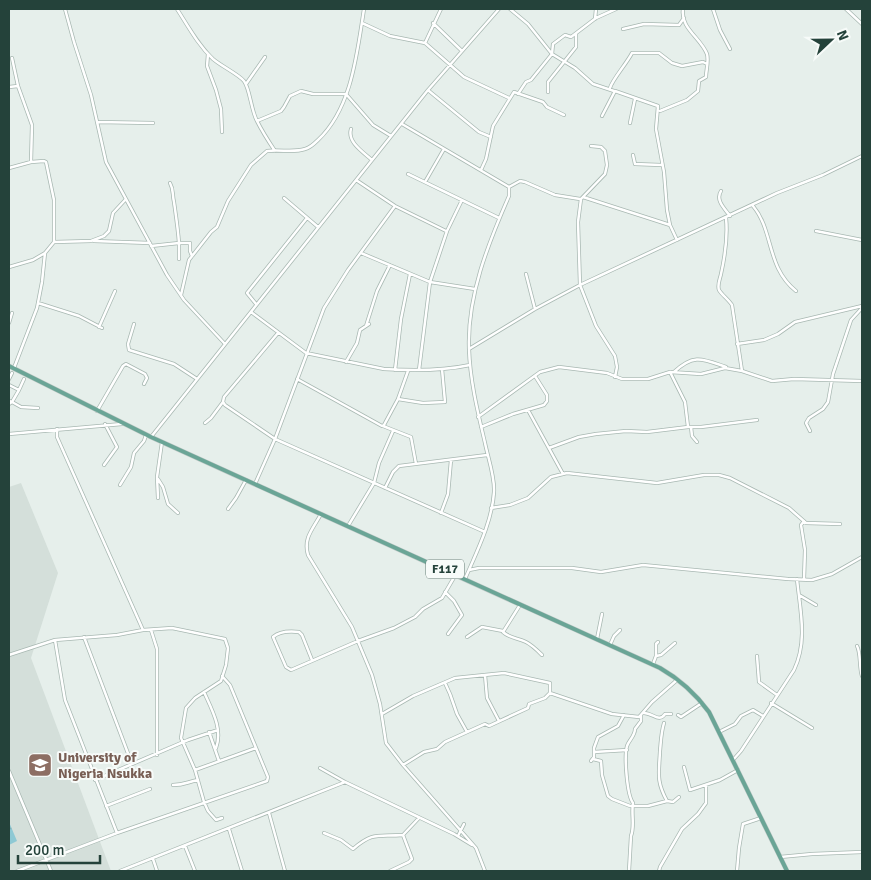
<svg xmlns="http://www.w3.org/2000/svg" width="871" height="880" font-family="Signika,sans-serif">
<defs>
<pattern id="water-ripples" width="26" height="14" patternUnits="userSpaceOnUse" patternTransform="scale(1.25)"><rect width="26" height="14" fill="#8ec9d4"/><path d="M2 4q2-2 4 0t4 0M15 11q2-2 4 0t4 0" fill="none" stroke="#74a5ad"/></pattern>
</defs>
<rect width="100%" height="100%" fill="#e6efeb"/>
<path fill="#d4dfda" d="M21 483 58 573 31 658 111 871H9V487Z"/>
<path fill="url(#water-ripples)" d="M9 822 17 841 9 845Z"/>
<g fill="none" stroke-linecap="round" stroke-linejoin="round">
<defs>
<path id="minor" d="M65 9 74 42 91 95 106 162 167 275 184 300 225 344
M177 9C188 26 198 45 213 59 221 66 238 74 244 81 250 89 251 110 257 121 262 131 269 142 275 151
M510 9 528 24 552 54 575 68 593 84 614 91
M713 9 720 30 730 49
M846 9 862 24
M595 19 596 9
M362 23 390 36 425 43 464 77 509 98
M433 23 462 51
M623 29 644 24 679 25 684 18
M425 43 441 9
M208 54 207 66 216 90 221 109 222 132
M12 58 18 86 32 125 31 162
M246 84 265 57
M9 87 18 86
M610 88C612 80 627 63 632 53H659L672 63 682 66 703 62 707 64
M429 91 479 132 491 137
M548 92V82L576 47V34
M518 94 526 82 531 80 552 54 553 44 565 35 571 37 596 18 616 9
M660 111 687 100 698 91 699 81 706 77C706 70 709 61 707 54 701 38 680 28 683 9
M602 116 615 91 658 106 656 129 664 172 667 210 670 225
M257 121 281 111 284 107 290 96 301 91 313 94H346L373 125 391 136
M97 122 153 123
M630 123 635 99
M402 124 509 187
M351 129C347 142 363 152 372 160
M591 146 601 147 605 151 607 165 605 174 581 199 578 222 580 285 596 326 615 356 617 367 615 377
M633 155 635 164 661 165
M9 168 31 162 44 161 46 162 54 200V242L45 253
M481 170 486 159 493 126 514 92 543 102 547 107 564 115
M408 174 499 218
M356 180 395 206 446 231
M425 182 444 149
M509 187 520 181 525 182 555 195 580 199
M721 191C715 200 725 209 730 216
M583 197 670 225 677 240
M284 198 318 227
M753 206C774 231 766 267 796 291
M726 218C728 237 725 256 721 274 720 279 717 285 719 290 722 295 728 299 732 305L742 371
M816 231 862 240
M94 241 150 243
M54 242 91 241 104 236 109 231 113 213 126 199
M151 246 179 243C178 229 176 216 174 202 172 194 174 190 170 183
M361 253 430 282 475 289
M179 259V243H190V251L192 256
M9 267 33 260 45 253 42 282 37 308 14 368
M526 274 535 309
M181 295 189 260 211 232 217 227 228 201 251 165 267 151C280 149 293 153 305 149 310 148 314 144 318 140 352 108 357 53 364 9
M38 303 79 316 102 328
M256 304 247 293 307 218
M251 312 306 353 384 369C413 371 442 371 470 365
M9 323 12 313
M134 324 128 344 129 350 174 364 197 379
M366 326 377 291 390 265
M99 327 115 291
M278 333 224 397 223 402 225 405 275 439 485 532
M737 344 764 340 778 334 795 322 862 306
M469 349 535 309 580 285 777 193 823 175 862 156
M346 362 357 343 360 330 369 324
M395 370 401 319 410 274
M419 370 430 282 447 231 462 200
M674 372C694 353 703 359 726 367
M9 379 12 373
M297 379 382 426 384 425 398 399 408 371
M9 385 19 390 12 402 9 401
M19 390 24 379
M398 399 423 403 445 402 442 369
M9 404 12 402 21 407 38 408
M528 410 563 474
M97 411 123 366 126 364 145 374 147 378 144 384
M478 417 540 372 559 367 607 373 622 379H648L670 372 701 374 725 368 742 371 772 381 794 379 862 381
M205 423 211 418 223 402
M383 426 411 437 416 464
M481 427 513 414 544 405 547 401V395L535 376
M688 427H701L757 420
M691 427 692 436 697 442
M57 429V437L143 630
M810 431 806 423 809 418 823 409 828 402 833 374 851 320 862 308
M9 434 122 424
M151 437 428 90 499 9
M549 448 579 437 596 434 626 431 647 432 688 427 685 402 670 372
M104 465 117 447 105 424
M158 479 163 487 168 504 178 513
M255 484 275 439 324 308 348 270 395 206
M120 485 131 467 134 453 144 441 146 435
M385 488 393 472 399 466 487 455
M158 498 157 477 162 442
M491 508 510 505 528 498 551 477 567 473 657 483 704 475H719L730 478 789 508 806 523 840 524
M228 509 236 498 246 480
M441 513 448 494 451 460
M321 514C313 529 303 538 308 555L352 627 372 675 380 704 386 743 403 765 476 848 485 871
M804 521 801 525 805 550 804 579
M348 526 374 483 379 463 393 431
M469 570 479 568H572L601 572 643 565 788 579 812 580 832 574 862 557
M465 579C477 551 492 522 494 492 495 477 488 458 485 443 478 413 470 381 469 349 467 296 488 244 509 196V187
M445 592 454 601 462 615 448 634
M799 595 816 605
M520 605 503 632C509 638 518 638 526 642 532 645 537 650 542 655
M151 630 157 649V755
M84 637 132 764
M467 637 482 627 503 631
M597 639 602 614
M55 640 65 700 117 833
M610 645 614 636 620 630
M857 646C861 653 859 667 862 676
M9 655 55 640 117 635 143 630 172 628 225 639 228 648 226 665 221 681 195 698 186 708 181 738 195 770 204 802 208 811 216 820 222 818
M656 656V644L658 642
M757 656 759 682 777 695
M312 660 302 635 299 632C290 631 280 631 273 637L286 667 291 670 358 641 394 628 415 617 423 609 442 598 456 574
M653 664 656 656 661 655 675 643
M485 675 487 698 499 721
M445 683 450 694 457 714 467 732
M204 692C212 710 223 729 216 748
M550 693 612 714 639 717 652 702 677 680
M771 703 812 728
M644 713C653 713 659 723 665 714H671
M382 714 413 696 455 678 504 673 550 683V693L545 698 529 704 528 708 489 726 485 724 445 742 437 749 424 752 403 765
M678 715 681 717 702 703
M664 723C661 733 661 741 660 751 659 773 656 781 667 801
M209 732 219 761
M719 732 735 724 741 716 753 710 763 716
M594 752 627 750
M593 759 601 761 602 775 608 796 612 799 630 806H648L667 801 673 802 679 797
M733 760 741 751 794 670C808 641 800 610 797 579
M591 761 594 757V748L598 737 618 726 624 715
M684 767 690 790 720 780 738 770
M320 768 345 782
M195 770 256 748
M9 771 51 871
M95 780 188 740 218 730
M173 785C185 785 187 782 198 780
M106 806 150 789
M269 813 285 871
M229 829 242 871
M324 833 341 840 353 849C374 831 378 837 403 835
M458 836 464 824
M185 846 195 871
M780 857 812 854 862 852
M153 859 157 871
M17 871 117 833 267 781 268 777 230 685 222 676
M120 871 345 782 454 834 472 845
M390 871 409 862 412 859 403 835 419 818
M629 871 631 836C635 826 631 814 633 803 627 795 624 757 627 746 629 740 635 736 635 729L641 721V715
M659 871 660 867 682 829 698 814 706 803V785
M737 871 739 848 743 824 761 818"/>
<path id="major" d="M9 366 151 437 660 668C681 680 695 693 709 712L787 871"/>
</defs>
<use href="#minor" stroke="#a8b8b2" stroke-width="4"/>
<use href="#major" stroke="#c2cac8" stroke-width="5"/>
<use href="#minor" stroke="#fff" stroke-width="2.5"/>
<use href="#major" stroke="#6aa596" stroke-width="4"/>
</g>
<defs>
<symbol id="university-square" viewBox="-11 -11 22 22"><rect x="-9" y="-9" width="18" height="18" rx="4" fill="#8d6e63" stroke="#f7fbf9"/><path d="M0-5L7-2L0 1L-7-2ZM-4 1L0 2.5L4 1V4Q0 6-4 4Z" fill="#fff"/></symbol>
</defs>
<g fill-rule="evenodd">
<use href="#university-square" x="26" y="751" width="28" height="28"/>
</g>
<g text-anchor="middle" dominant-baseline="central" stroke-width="4" stroke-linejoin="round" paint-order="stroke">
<rect fill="#f7fbf9" stroke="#637a73" stroke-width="1" x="426" y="559.5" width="38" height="19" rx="4"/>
<g font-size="12" font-weight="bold" fill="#24423a">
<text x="445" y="569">F117</text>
</g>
<g font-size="14" font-weight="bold" fill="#785e54" stroke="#f7fbf9" text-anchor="start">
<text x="58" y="757">University of<tspan x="58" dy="16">Nigeria Nsukka</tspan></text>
</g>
</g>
<rect width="871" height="880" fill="none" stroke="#24423a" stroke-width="20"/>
<g transform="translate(831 40) rotate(68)" stroke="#f7fbf9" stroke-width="4" paint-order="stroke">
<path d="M0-4L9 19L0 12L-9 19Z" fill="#24423a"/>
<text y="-8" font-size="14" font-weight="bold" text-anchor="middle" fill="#24423a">N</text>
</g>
<path d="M18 855v8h82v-8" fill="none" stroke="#24423a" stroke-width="2.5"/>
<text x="25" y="855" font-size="15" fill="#24423a" stroke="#f7fbf9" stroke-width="4" paint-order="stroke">200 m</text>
</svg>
